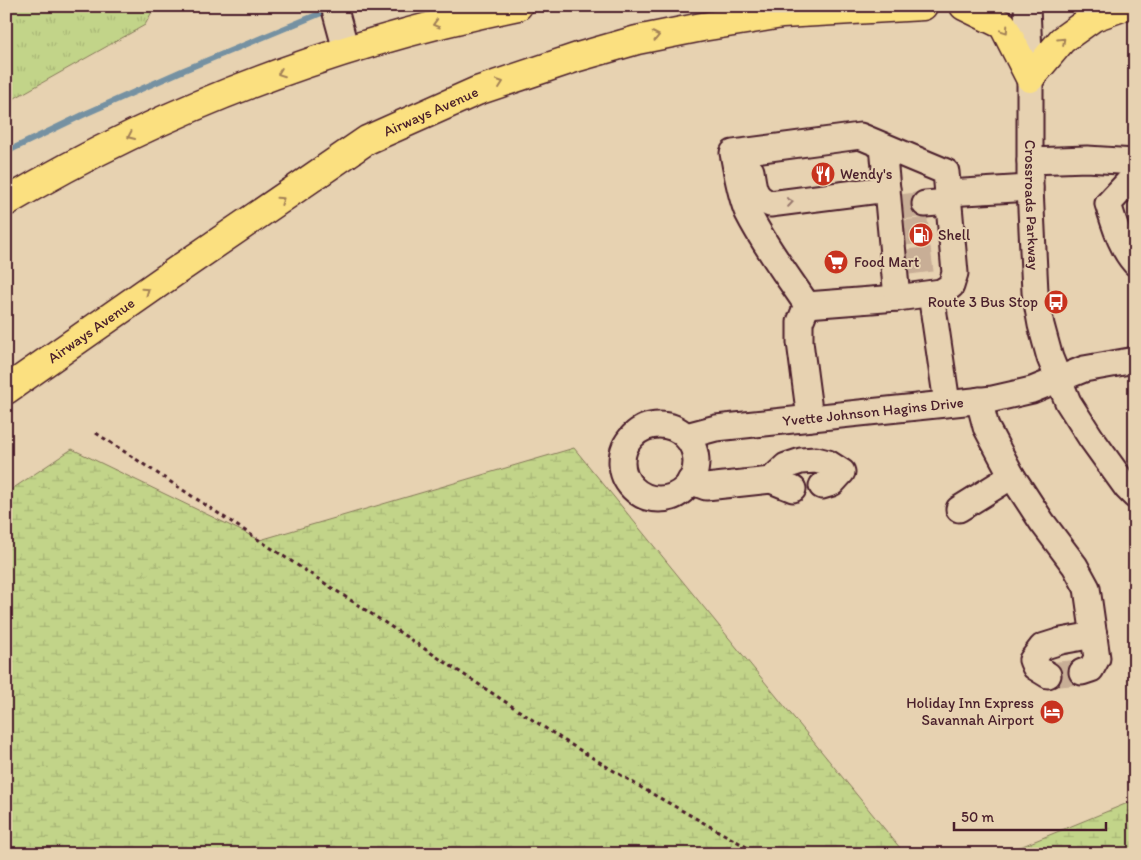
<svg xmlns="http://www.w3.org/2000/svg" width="1141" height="860" font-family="Itim,sans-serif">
<defs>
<pattern id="grass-tufts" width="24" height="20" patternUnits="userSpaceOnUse" patternTransform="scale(1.25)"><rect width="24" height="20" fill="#c2d489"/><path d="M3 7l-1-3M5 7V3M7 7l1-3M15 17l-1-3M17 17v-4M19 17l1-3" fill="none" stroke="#a8b676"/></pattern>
<pattern id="wetland-marsh" width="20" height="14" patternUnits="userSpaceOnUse" patternTransform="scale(1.25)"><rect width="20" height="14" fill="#c2d489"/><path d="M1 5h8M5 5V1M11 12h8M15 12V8" fill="none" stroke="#a8b676"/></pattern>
</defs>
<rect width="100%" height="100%" fill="#e7d2b1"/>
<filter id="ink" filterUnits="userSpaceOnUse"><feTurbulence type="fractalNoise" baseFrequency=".02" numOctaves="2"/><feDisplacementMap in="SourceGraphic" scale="10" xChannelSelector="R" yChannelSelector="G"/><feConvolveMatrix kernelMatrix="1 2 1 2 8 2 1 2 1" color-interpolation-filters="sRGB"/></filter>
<g filter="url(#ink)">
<path fill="url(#grass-tufts)" stroke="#867a5a" d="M6 6H155L145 25 6 103Z"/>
<path fill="url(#wetland-marsh)" stroke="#867a5a" d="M574 448 905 854H6V493L72 449 260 540Z
M1135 800V854H1003Z"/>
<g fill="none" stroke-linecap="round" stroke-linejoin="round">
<path stroke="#7591a2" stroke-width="6" d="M6 152 87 113 184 70 331 9"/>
<path stroke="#c8ae96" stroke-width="25" stroke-dasharray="25 12" stroke-linecap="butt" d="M901 207 925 204
M904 233 929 230
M908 262 932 259
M1048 675 1082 672"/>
<defs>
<g id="minor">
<path d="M334 6 346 50"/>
<path id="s1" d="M1027 6 1030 78V188L1035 292 1041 325 1050 358 1068 402 1091 438 1127 488 1135 496"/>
<path d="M860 136 946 172 955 273 951 286 941 292 897 298 807 305C787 275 764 245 748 213 740 195 737 173 733 153Z"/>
<path d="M883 146 897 298"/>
<path d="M1030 161 1087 159 1135 162"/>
<path d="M751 171C754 189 753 196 770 204L887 189"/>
<path d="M1135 175 1108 204C1115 225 1120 246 1135 263"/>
<path d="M948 193 1030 188"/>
<path d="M925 204 949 202"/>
<path d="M931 294 947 403"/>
<path d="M807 305 800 322V342L810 418"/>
<path d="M979 400 986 427 1012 476 1042 522 1075 566 1087 588 1097 658 1091 669 1082 672"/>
<circle cx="659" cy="462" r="37"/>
<path id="s2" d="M686 436 716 428 993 399 1032 390 1084 369 1135 360"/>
<path d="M771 480 793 489"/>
<path d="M690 481 706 487 771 480 786 466 801 461 816 460 828 463 842 472 832 483 822 486"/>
<path d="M959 509 1012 476"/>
<path d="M1048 675 1035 667 1032 660 1042 647 1061 641 1094 635"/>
</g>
<g id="major">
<path d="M964 6 1003 25 1030 78 1062 40 1094 17 1125 6"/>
<path d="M6 202C164 108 339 43 518 6"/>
<path id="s3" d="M6 390 179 269 367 140 477 91 578 57 637 40 702 27 782 14 923 6"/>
</g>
</defs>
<use href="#minor" stroke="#4a1f2b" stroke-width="29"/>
<use href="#major" stroke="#4a1f2b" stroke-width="31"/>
<path stroke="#4a1f2b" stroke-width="3" stroke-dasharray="4 4" stroke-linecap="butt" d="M96 433 565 741 642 788 759 854"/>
<use href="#minor" stroke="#e7d2b1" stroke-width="25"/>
<use href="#major" stroke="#fbe080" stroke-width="28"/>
</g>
<defs><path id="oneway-chevron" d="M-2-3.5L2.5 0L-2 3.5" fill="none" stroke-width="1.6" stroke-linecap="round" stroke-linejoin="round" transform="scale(1.25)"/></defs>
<g stroke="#a28056">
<use href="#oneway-chevron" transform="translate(436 24) rotate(164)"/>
<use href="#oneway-chevron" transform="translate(1005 30) rotate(56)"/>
<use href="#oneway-chevron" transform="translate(656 36) rotate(-12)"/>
<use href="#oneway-chevron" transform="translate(1062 41) rotate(-43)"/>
<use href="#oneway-chevron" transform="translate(281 73) rotate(159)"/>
<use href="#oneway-chevron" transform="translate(500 83) rotate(-19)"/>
<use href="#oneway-chevron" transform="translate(131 136) rotate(155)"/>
<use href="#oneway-chevron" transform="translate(281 200) rotate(-34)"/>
<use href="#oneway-chevron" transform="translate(146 291) rotate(-35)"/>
</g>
<use stroke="#98786e" href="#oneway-chevron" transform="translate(790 202) rotate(-8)"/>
</g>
<defs>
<symbol id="restaurant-disc" viewBox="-11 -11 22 22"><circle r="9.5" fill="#c8321e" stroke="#e7d2b1"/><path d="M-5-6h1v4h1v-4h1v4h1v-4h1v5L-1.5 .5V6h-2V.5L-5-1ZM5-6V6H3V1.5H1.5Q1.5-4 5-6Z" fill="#fff"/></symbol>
<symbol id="fuel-disc" viewBox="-11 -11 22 22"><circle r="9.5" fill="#c8321e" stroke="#e7d2b1"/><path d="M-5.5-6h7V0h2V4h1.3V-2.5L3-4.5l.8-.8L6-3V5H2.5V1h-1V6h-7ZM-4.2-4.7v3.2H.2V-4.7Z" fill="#fff"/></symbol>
<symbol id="supermarket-disc" viewBox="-11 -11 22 22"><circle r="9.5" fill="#c8321e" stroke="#e7d2b1"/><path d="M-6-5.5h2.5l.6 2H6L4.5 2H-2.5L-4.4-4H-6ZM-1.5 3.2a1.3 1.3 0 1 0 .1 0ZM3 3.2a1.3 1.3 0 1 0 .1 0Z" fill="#fff"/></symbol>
<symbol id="bus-disc" viewBox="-11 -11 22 22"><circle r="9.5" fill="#c8321e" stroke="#e7d2b1"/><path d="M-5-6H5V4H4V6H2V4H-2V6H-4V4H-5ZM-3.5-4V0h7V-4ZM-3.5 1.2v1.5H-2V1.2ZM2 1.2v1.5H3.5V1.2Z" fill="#fff"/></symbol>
<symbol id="hotel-disc" viewBox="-11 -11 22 22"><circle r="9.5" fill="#c8321e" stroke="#e7d2b1"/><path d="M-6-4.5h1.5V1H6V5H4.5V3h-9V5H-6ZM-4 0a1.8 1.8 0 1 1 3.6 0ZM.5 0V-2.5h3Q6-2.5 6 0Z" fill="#fff"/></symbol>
</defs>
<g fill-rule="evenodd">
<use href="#restaurant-disc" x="809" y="160" width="28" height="28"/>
<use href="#fuel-disc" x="907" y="221" width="28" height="28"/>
<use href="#supermarket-disc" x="822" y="248" width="28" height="28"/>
<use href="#bus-disc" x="1042" y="288" width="28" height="28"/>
<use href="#hotel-disc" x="1038" y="698" width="28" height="28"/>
</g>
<g text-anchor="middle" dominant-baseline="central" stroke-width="4" stroke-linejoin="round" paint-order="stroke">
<g font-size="15" fill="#4a1f2b" stroke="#e7d2b1">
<text stroke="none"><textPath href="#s3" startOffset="509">Airways Avenue</textPath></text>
<text stroke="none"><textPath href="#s1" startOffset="199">Crossroads Parkway</textPath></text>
<text stroke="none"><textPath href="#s3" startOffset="104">Airways Avenue</textPath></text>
<text stroke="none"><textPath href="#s2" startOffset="189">Yvette Johnson Hagins Drive</textPath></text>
</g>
<g font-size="15" fill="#4a1f2b" stroke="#e7d2b1" text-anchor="start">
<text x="840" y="174">Wendy's</text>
<text x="938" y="235">Shell</text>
<text x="854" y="262">Food Mart</text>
<text x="1038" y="302" text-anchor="end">Route 3 Bus Stop</text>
<text x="1034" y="703" text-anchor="end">Holiday Inn Express<tspan x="1034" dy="17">Savannah Airport</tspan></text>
</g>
</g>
<rect width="1141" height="860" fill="none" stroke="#e7d2b1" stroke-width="25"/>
<rect x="12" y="12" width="1116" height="835" fill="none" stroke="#4a1f2b" stroke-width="2" filter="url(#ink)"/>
<path d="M954 822v8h152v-8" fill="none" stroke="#4a1f2b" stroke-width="2.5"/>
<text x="961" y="822" font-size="15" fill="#4a1f2b" stroke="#e7d2b1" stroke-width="4" paint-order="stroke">50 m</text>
</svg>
